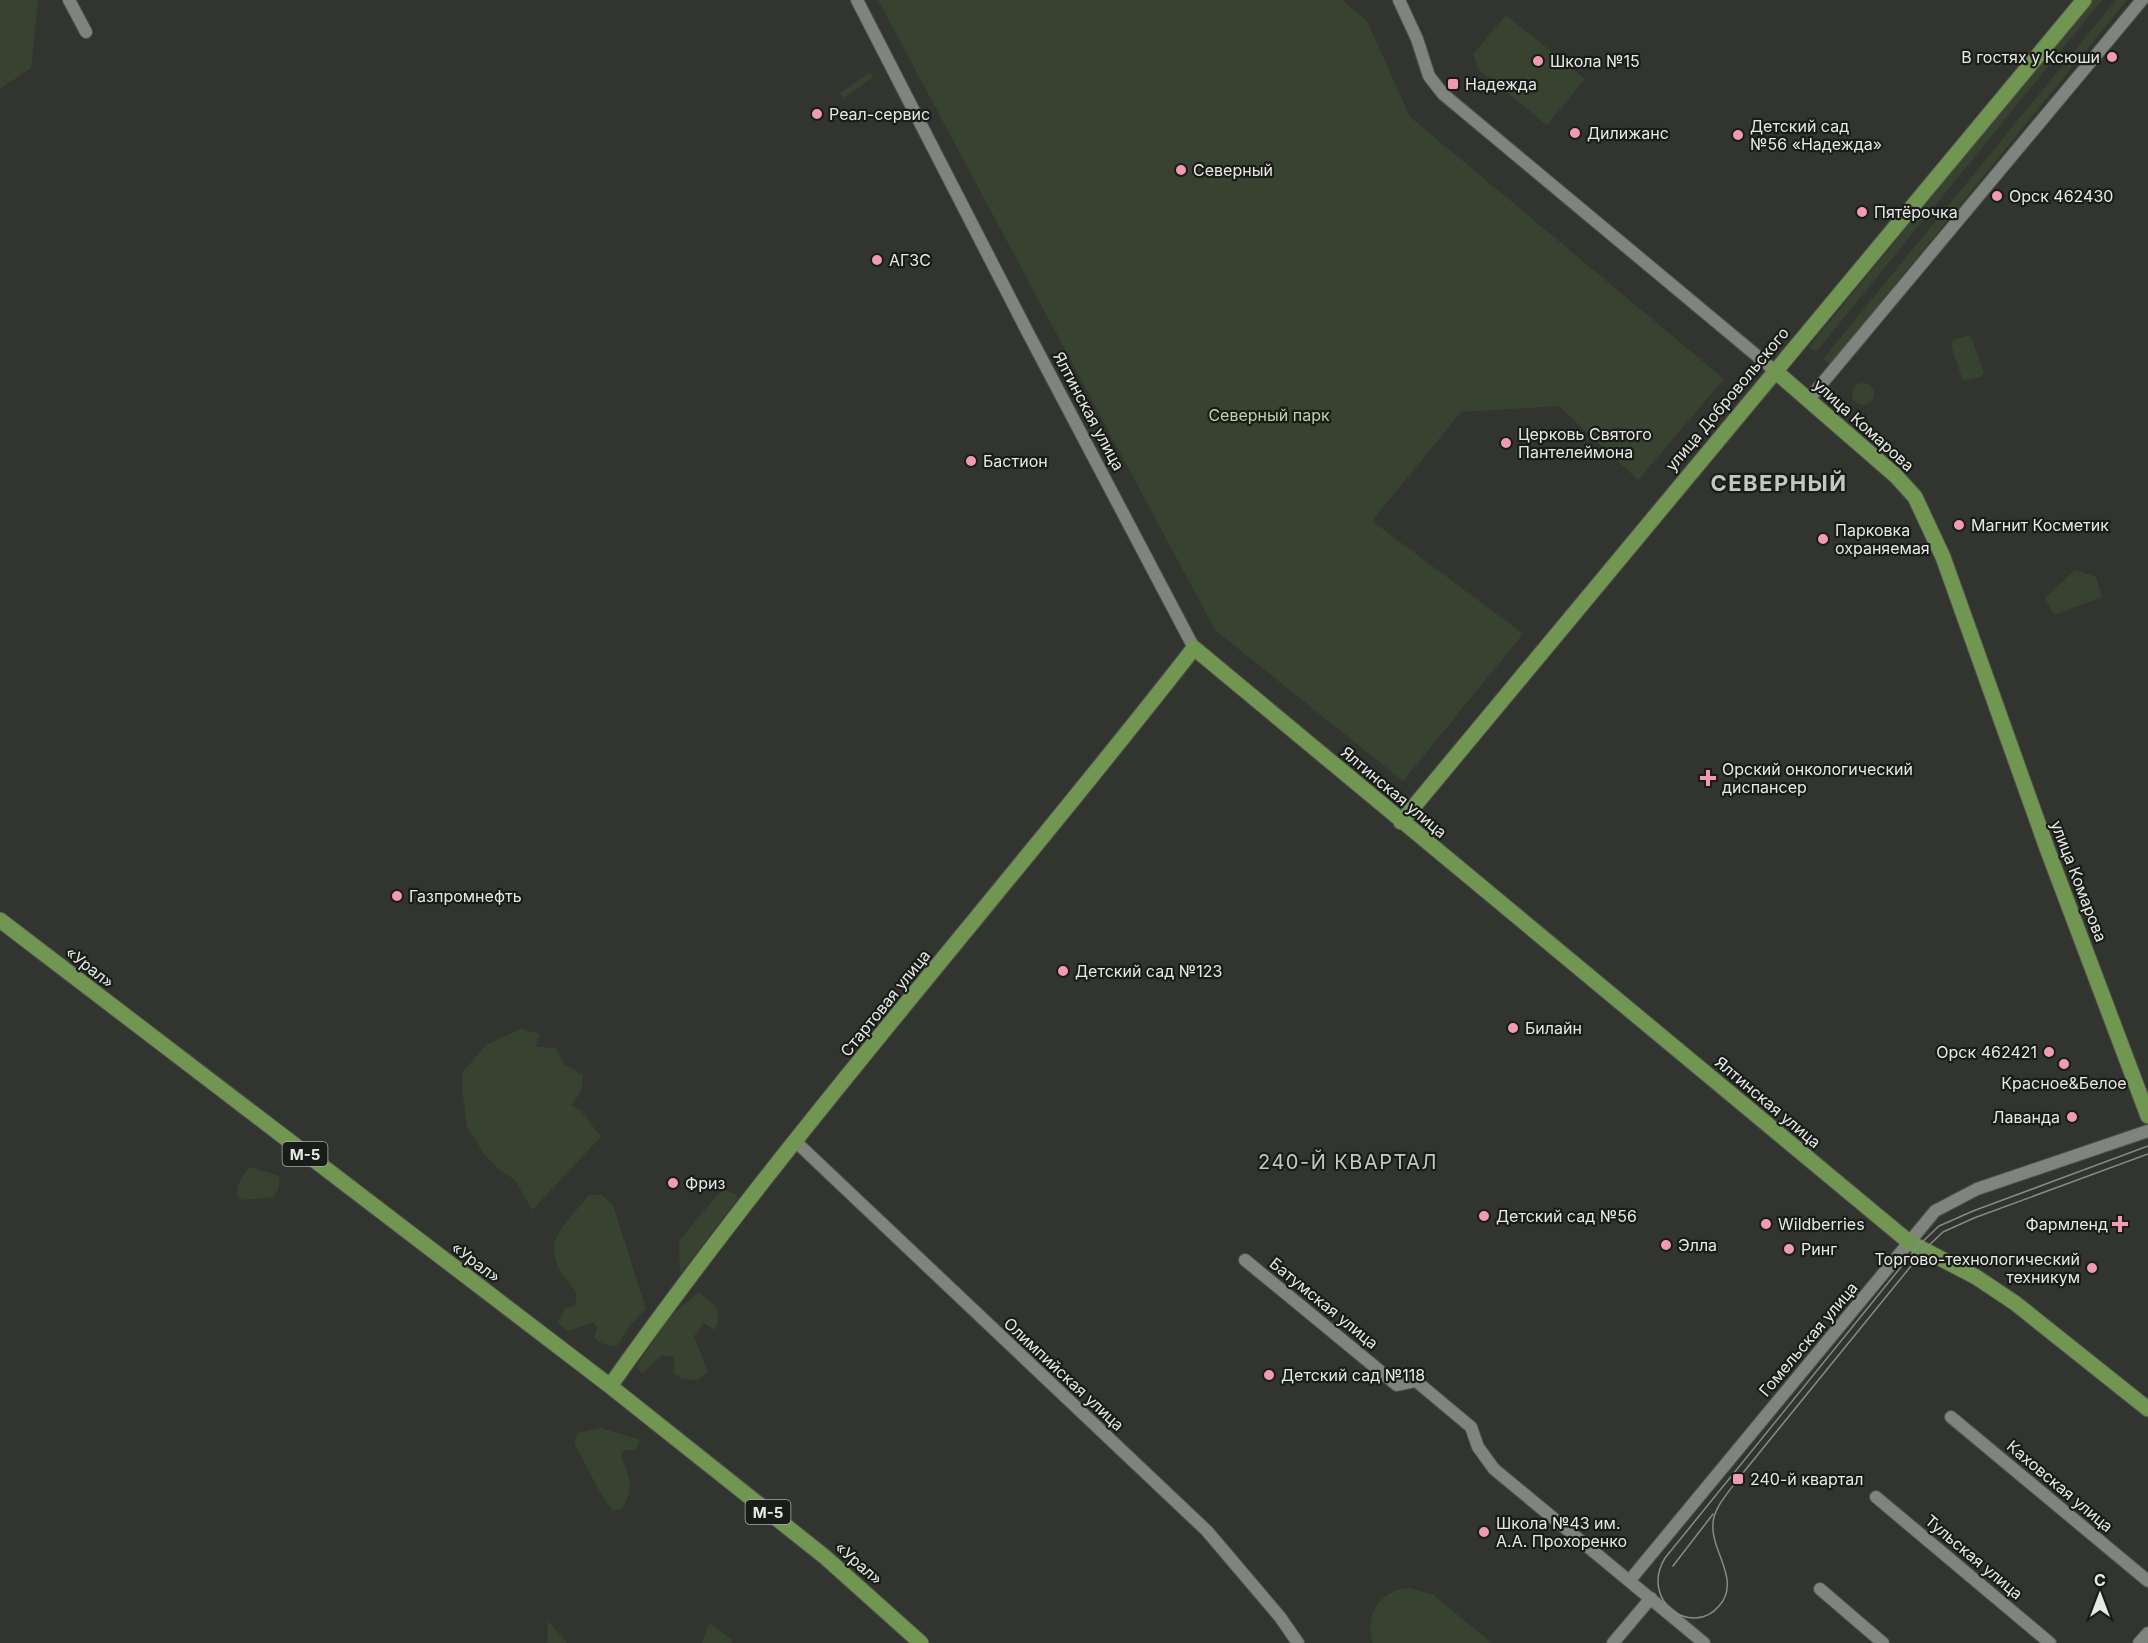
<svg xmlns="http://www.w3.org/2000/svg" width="2148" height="1643" font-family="Inter,sans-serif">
<rect width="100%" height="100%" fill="#32352f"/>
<path fill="#374330" d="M0 0H36L38 2 31 68 0 89Z
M878 0H1342L1367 21 1410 117 1724 379 1638 480 1559 406 1461 412 1372 521 1523 634 1403 781 1215 630Z
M2092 0H2102L1816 352 1809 347Z
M2116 0H2127L1830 364 1823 359Z
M1506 15 1585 79 1547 125 1478 69 1473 54Z
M870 72 873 77 844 98 840 93Z
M1966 336 1971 337 1984 372 1981 377 1963 381 1951 345 1953 340Z
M1852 394a11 11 0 1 1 22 0a11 11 0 1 1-22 0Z
M2075 570 2096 577 2102 597 2054 615 2045 598Z
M521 1029 540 1034 535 1047 556 1048 564 1064 583 1075 581 1092 571 1105 581 1111 601 1137 532 1210 515 1180 499 1169 484 1154 467 1126 462 1090 463 1072 486 1045Z
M250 1167 280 1176 278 1190 272 1197 243 1200 237 1196C237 1184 241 1176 250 1167Z
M725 1190 736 1194 737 1200 680 1274 679 1241 719 1193Z
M589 1195H602L613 1205 646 1309 630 1325 617 1346 603 1344 594 1338 597 1328 594 1322 568 1331 558 1323 565 1308 576 1305V1292C536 1246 557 1234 589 1195Z
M699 1292 717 1308 718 1322 715 1330 704 1323 694 1336 708 1372 697 1380 682 1379 673 1373 675 1357 662 1355 642 1374 637 1366 667 1319Z
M601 1428 640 1440 636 1450H624L621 1456C630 1479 635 1487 622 1509L613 1511C597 1491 587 1465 574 1443L578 1433Z
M1410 1588 1433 1595 1492 1643H1373C1363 1615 1381 1589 1410 1588Z
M548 1621 567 1643H547Z
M709 1623 731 1639 732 1643H702Z"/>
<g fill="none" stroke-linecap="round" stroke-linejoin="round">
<defs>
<path id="minor" d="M69 0 86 32
M857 0 1027 331 1194 648
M1399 0 1417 39 1429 76 1443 94 1774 370
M1809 399 2142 0
M795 1141 1207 1531 1280 1617 1298 1643
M1245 1260 1397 1385 1416 1381 1471 1427 1478 1447 1494 1469 1704 1643
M1951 1417 2148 1581
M1876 1497 2050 1643
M1630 1580 1935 1211 1977 1189 2148 1131
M1820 1589 1883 1643
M1613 1643 1651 1598
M2139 1643 2148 1633"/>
<path id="major" d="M1774 370 1896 476 1915 497 1943 557 2048 851 2148 1116
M1401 822 2084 0
M0 920 610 1386 825 1557 921 1643
M610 1386C791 1130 1001 896 1194 648L1909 1242 1976 1277 2015 1303 2148 1409"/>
</defs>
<use href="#minor" stroke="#4f524d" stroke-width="14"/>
<use href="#major" stroke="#4f524d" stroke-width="17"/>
<use href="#minor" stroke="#80847e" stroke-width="12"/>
<use href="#major" stroke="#719652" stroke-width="15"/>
<path stroke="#878a85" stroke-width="1.5" d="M2148 1146 1973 1211 1939 1226 1918 1246 1665 1558C1639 1601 1692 1638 1719 1606 1742 1580 1710 1551 1713 1523 1714 1507 1729 1492 1738 1479L1924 1250 1943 1232 1974 1218 2148 1154
M1673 1566 1713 1514"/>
</g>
<g fill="#f19ab4" stroke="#1a1c19" stroke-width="2">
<circle cx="2112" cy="57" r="6"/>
<circle cx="1538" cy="61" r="6"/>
<rect x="1447" y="78" width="12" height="12" rx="3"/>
<circle cx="817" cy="114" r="6"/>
<circle cx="1575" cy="133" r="6"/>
<circle cx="1738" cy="135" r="6"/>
<circle cx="1181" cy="170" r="6"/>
<circle cx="1997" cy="196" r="6"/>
<circle cx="1862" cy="212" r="6"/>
<circle cx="877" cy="260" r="6"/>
<circle cx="1506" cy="443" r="6"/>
<circle cx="971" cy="461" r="6"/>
<circle cx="1959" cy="525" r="6"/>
<circle cx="1823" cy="539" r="6"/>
<path d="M1705 769h6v6h6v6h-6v6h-6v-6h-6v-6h6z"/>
<circle cx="397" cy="896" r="6"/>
<circle cx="1063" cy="971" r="6"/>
<circle cx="1513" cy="1028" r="6"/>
<circle cx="2049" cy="1052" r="6"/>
<circle cx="2064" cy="1064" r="6"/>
<circle cx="2072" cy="1117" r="6"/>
<circle cx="673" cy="1183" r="6"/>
<circle cx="1484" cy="1216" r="6"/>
<circle cx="1766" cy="1224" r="6"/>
<path d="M2117 1215h6v6h6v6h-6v6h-6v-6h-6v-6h6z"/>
<circle cx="1666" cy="1245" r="6"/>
<circle cx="1789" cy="1249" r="6"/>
<circle cx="2092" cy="1268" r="6"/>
<circle cx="1269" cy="1375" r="6"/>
<rect x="1732" y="1473" width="12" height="12" rx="3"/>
<circle cx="1484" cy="1532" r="6"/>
</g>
<g text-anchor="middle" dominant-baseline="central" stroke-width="4.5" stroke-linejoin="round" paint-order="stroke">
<g fill="#1a1c19" stroke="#aaaca8" stroke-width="1.5">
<rect x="282.5" y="1142" width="45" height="24" rx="4.5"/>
<rect x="745.5" y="1500" width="45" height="24" rx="4.5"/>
</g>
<g font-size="15" font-weight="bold" fill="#e7e9e5">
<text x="305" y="1154">М-5</text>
<text x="768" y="1512">М-5</text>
</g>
<g font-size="16" fill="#e7e9e5" stroke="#1a1c19" text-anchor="start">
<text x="2100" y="57" text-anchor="end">В гостях у Ксюши</text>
<text x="1550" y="61">Школа №15</text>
<text x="1465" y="84">Надежда</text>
<text x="829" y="114">Реал-сервис</text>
<text x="1750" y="126">Детский сад<tspan x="1750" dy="18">№56 «Надежда»</tspan></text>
<text x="1587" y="133">Дилижанс</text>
<text x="1193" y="170">Северный</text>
<text x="2009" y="196">Орск 462430</text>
<text x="1874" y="212">Пятёрочка</text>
<text x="889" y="260">АГЗС</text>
<text x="1518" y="434">Церковь Святого<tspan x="1518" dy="18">Пантелеймона</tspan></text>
<text x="983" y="461">Бастион</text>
<text x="1971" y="525">Магнит Косметик</text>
<text x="1835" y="530">Парковка<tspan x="1835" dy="18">охраняемая</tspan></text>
<text x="1722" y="769">Орский онкологический<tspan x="1722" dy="18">диспансер</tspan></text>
<text x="409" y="896">Газпромнефть</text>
<text x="1075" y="971">Детский сад №123</text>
<text x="1525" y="1028">Билайн</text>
<text x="2037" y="1052" text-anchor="end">Орск 462421</text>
<text x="2064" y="1083" text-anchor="middle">Красное&amp;Белое</text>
<text x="2060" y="1117" text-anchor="end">Лаванда</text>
<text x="685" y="1183">Фриз</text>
<text x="1496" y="1216">Детский сад №56</text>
<text x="1778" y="1224">Wildberries</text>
<text x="2108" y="1224" text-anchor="end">Фармленд</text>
<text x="1678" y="1245">Элла</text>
<text x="1801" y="1249">Ринг</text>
<text x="2080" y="1259" text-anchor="end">Торгово-технологический<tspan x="2080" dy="18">техникум</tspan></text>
<text x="1281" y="1375">Детский сад №118</text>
<text x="1750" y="1479">240-й квартал</text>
<text x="1496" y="1523">Школа №43 им.<tspan x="1496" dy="18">А.А. Прохоренко</tspan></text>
</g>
<g font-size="16" fill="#e7e9e5" stroke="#1a1c19">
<text transform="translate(1727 399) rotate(-50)">улица Добровольского</text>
<text transform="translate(1089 411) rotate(62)">Ялтинская улица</text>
<text transform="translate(1864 425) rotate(42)">улица Комарова</text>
<text transform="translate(1394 792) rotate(40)">Ялтинская улица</text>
<text transform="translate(2079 881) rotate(69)">улица Комарова</text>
<text transform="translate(90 967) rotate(38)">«Урал»</text>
<text transform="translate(885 1003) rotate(-51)">Стартовая улица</text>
<text transform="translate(1768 1102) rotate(40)">Ялтинская улица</text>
<text transform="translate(476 1262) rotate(37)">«Урал»</text>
<text transform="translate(1324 1303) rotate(39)">Батумская улица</text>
<text transform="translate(1808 1339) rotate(-50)">Гомельская улица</text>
<text transform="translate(1064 1374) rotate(43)">Олимпийская улица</text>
<text transform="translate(2060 1486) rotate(40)">Каховская улица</text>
<text transform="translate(1974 1557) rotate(40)">Тульская улица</text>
<text transform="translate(859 1563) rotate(41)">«Урал»</text>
</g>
<g font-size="16" fill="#b7d7a3" stroke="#1a1c19">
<text x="1269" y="415">Северный парк</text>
</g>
<g font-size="20" letter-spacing="1.5" fill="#c4c8c1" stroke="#1a1c19">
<text x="1348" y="1162">240-Й КВАРТАЛ</text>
</g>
<g font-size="22" font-weight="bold" letter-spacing="1.5" fill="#c4c8c1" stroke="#1a1c19">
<text x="1779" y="483">СЕВЕРНЫЙ</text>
</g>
</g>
<g transform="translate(2100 1595)" stroke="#1a1c19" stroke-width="4.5" paint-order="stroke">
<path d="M0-4.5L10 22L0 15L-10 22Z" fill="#e7e9e5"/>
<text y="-9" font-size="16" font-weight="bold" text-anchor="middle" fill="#e7e9e5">С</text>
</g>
</svg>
